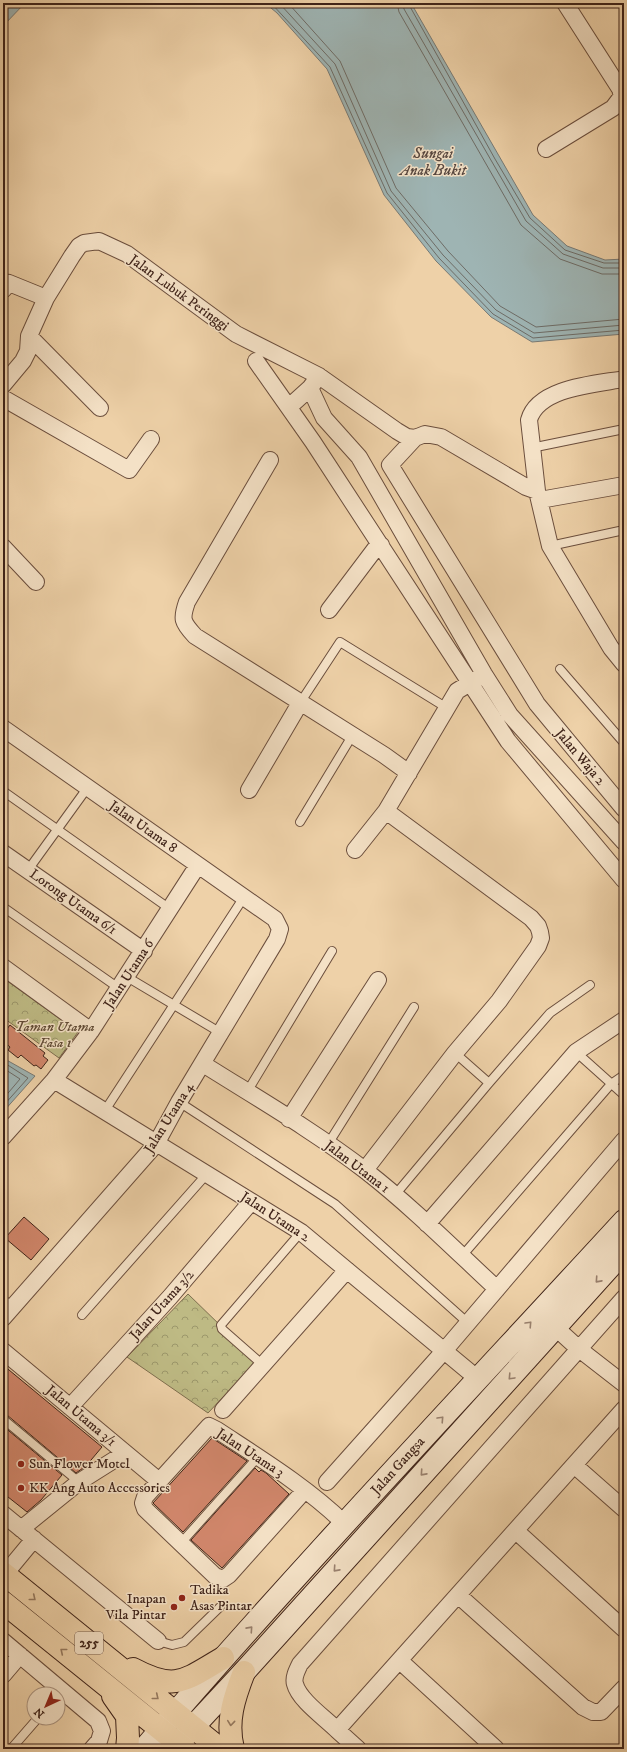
<svg xmlns="http://www.w3.org/2000/svg" width="627" height="1752" font-family="'IM FELL DW Pica',serif">
<defs>
<pattern id="park-crowns" width="20" height="18" patternUnits="userSpaceOnUse"><rect width="20" height="18" fill="#beba84"/><path d="M2 6a3 3 0 1 1 6 0M12 15a3 3 0 1 1 6 0" fill="none" stroke="#9c976b"/></pattern>
</defs>
<rect width="100%" height="100%" fill="#eed1a8"/>
<filter id="stains"><feTurbulence type="fractalNoise" baseFrequency=".005" numOctaves="4"/><feColorMatrix values="0 0 0 0 .2 0 0 0 0 .09 0 0 0 0 .02 0 0 0 .5 -.17"/></filter>
<radialGradient id="worn" r=".72"><stop offset=".6" stop-color="#630" stop-opacity="0"/><stop offset="1" stop-color="#630" stop-opacity=".3"/></radialGradient>
<path fill="url(#park-crowns)" stroke="#7e6e4e" d="M3 978 78 1032 59 1058 5 1019 3 1021Z
M188 1294 257 1361 208 1413 127 1357Z"/>
<path fill="#9eb4b3" stroke="#787a75" d="M3 3H25L3 26Z
M265 3H411L533 215 567 246 605 260 624 259V334L532 342 491 317 436 261 384 195 327 69 277 13Z
M3 1058 35 1076 3 1112Z"/>
<g fill="none" stroke-linecap="round" stroke-linejoin="round">
<path stroke="#6e6c66" stroke-width="1" d="M271 3 330 67 387 193 439 258 493 314 533 338 624 330
M279 3 335 64 391 191 443 255 496 310 534 333 624 325
M288 3 340 61 396 188 448 251 500 306 536 327 624 319
M397 3 399 12 521 225 560 259 602 274H624
M403 3 404 9 526 221 563 254 603 268H624
M408 3 495 159 530 218 565 250 604 263H624
M3 1062 28 1078 3 1106
M3 1068 20 1079 3 1099"/>
</g>
<path fill="#d2876c" stroke="#3f2319" d="M10 1025 45 1053 43 1056 48 1060 41 1069 36 1065 34 1066 21 1055 18 1058 8 1050 10 1047 3 1041V1034Z
M24 1217 49 1239 31 1260 5 1238Z
M3 1365 102 1447 86 1466 76 1473 7 1415 3 1414Z
M3 1426 62 1475 41 1500 27 1512 3 1493Z
M212 1438 247 1461 183 1532 153 1503Z
M255 1468 259 1472 261 1470 266 1473 289 1494 222 1568 191 1540Z"/>
<g fill="none" stroke-linecap="round" stroke-linejoin="round">
<defs>
<path id="lane" d="M531 448 624 429
M550 546 624 530
M560 669 624 743
M300 703 340 642 447 708
M3 791 170 909
M300 822 352 736
M28 870 88 787
M3 907 120 989
M127 977 221 1033
M576 1052 624 1095
M455 1053 489 1083
M247 1092 332 951
M179 1102 335 1204 468 1323
M104 1112 244 897
M328 1144 414 1007
M395 1195 489 1083 550 1013 590 985
M462 1256 611 1084 624 1075
M3 1300 13 1306
M82 1315 206 1175
M263 1365 222 1329 221 1325 301 1232
M3 1419 79 1482
M181 1543 258 1457
M158 1641 172 1645 184 1642 220 1607
M11 1749 38 1718"/>
<path id="street" d="M546 149 613 108 622 96 620 89 565 3
M3 290 9 283 46 298
M29 336 100 408
M256 361 313 442 508 741 624 880
M319 376 310 388 324 418 359 457 484 674 510 715 624 842
M624 379C597 384 538 387 529 420L537 491 550 546 611 648 624 664
M3 385 23 361 28 351 29 336 46 298 72 256 79 246 84 243 99 241 127 254 236 334 319 376 397 431 407 437 415 438
M3 398 129 470 151 439
M289 407 310 388
M270 460 187 602C181 619 182 622 195 636L384 755 409 773
M537 491 526 487 441 437 425 434 415 438 390 465 537 704 624 809
M540 500 624 485
M3 547 36 582
M329 610 375 549 381 545
M3 728 275 919 280 929 277 939 179 1102 156 1144 3 1318
M249 790 300 703
M355 850 386 811 457 691 478 678
M3 853 144 951
M3 967 91 1031
M203 1064C257 1098 314 1131 366 1171 412 1207 454 1249 497 1289
M54 1080 301 1232 478 1379
M289 1119 378 980
M3 1137 54 1080 91 1031 198 865
M365 1170 455 1053 499 1001 538 946 541 938 540 932 538 926 531 918 386 811
M427 1224 576 1052 624 1020
M556 1328 579 1349 624 1384
M3 1351 159 1481
M70 1407 170 1297 251 1202
M223 1410 347 1270
M574 1465 624 1509
M327 1482 444 1351 624 1140
M305 1490 229 1575 223 1579 215 1576 145 1509 143 1503 145 1497 209 1426 217 1430C261 1459 307 1487 345 1524
M3 1514 158 1641
M21 1529 79 1482 125 1453
M516 1531 624 1629
M5 1574 34 1539
M458 1595 583 1707 593 1712H601L624 1688
M3 1641 98 1721 102 1731 99 1741 92 1749
M400 1661 496 1749
M3 1675 20 1655
M337 1730C325 1718 299 1700 295 1684 293 1678 297 1670 300 1664L624 1298
M358 1749 337 1730 624 1409"/>
<path id="secondary" d="M180 1741 244 1672 624 1251
M144 1749C299 1569 463 1396 624 1221"/>
<path id="primary" d="M3 1573 220 1749
M3 1602 185 1749
M133 1669C176 1692 185 1680 223 1658
M113 1696 127 1716 128 1738 127 1749
M233 1749C226 1721 234 1698 244 1672"/>
</defs>
<use href="#lane" stroke="#6b4e3d" stroke-width="10"/>
<use href="#street" stroke="#6b4e3d" stroke-width="18"/>
<use href="#secondary" stroke="#3f2319" stroke-width="24"/>
<use href="#primary" stroke="#3f2319" stroke-width="24"/>
<use href="#lane" stroke="#f4e1c6" stroke-width="8"/>
<use href="#street" stroke="#f4e1c6" stroke-width="16"/>
<use href="#secondary" stroke="#f4e1c6" stroke-width="22"/>
<use href="#primary" stroke="#eed1a8" stroke-width="22"/>
</g>
<defs><path id="oneway-chevron" d="M-2-3.5L2.5 0L-2 3.5" fill="none" stroke-width="1.6" stroke-linecap="round" stroke-linejoin="round"/></defs>
<g stroke="#9a8270">
<use href="#oneway-chevron" transform="translate(598 1280) rotate(132)"/>
<use href="#oneway-chevron" transform="translate(529 1324) rotate(-47)"/>
<use href="#oneway-chevron" transform="translate(511 1377) rotate(133)"/>
<use href="#oneway-chevron" transform="translate(441 1419) rotate(-47)"/>
<use href="#oneway-chevron" transform="translate(423 1473) rotate(132)"/>
<use href="#oneway-chevron" transform="translate(336 1569) rotate(132)"/>
<use href="#oneway-chevron" transform="translate(250 1629) rotate(-48)"/>
</g>
<g stroke="#967a60">
<use href="#oneway-chevron" transform="translate(33 1598) rotate(39)"/>
<use href="#oneway-chevron" transform="translate(63 1651) rotate(-141)"/>
<use href="#oneway-chevron" transform="translate(156 1697) rotate(39)"/>
<use href="#oneway-chevron" transform="translate(231 1723) rotate(96)"/>
</g>
<g fill="#8f2418" stroke="#f4e1c6" stroke-width="1.5">
<circle cx="21" cy="1464" r="4"/>
<circle cx="21" cy="1488" r="4"/>
<circle cx="182" cy="1598" r="4"/>
<circle cx="174" cy="1607" r="4"/>
</g>
<g text-anchor="middle" dominant-baseline="central" stroke-width="3" stroke-linejoin="round" paint-order="stroke">
<rect fill="#f4e1c6" stroke="#755c4d" stroke-width="1" x="75" y="1632" width="28" height="22" rx="3"/>
<g font-size="13" font-weight="bold" fill="#3f2319">
<text x="89" y="1643">255</text>
</g>
<g font-size="14" fill="#3f2319" stroke="#f4e1c6">
<text transform="translate(179 293) rotate(36)">Jalan Lubuk Peringgi</text>
<text transform="translate(580 757) rotate(50)">Jalan Waja 2</text>
<text transform="translate(143 827) rotate(35)">Jalan Utama 8</text>
<text transform="translate(73 902) rotate(35)">Lorong Utama 6/1</text>
<text transform="translate(129 974) rotate(-57)">Jalan Utama 6</text>
<text transform="translate(169 1118) rotate(-58)">Jalan Utama 4</text>
<text transform="translate(357 1167) rotate(37)">Jalan Utama 1</text>
<text transform="translate(275 1217) rotate(33)">Jalan Utama 2</text>
<text transform="translate(162 1305) rotate(-48)">Jalan Utama 3/2</text>
<text transform="translate(81 1416) rotate(40)">Jalan Utama 3/1</text>
<text transform="translate(250 1453) rotate(33)">Jalan Utama 3</text>
<text transform="translate(398 1466) rotate(-48)">Jalan Gangsa</text>
</g>
<g font-size="14" font-style="italic" fill="#5f4934" stroke="#f4e1c6">
<text x="55" y="1027">Taman Utama<tspan x="55" dy="16">Fasa 1</tspan></text>
</g>
<g font-size="14" fill="#3f2319" stroke="#f4e1c6" text-anchor="start">
<text x="29" y="1464">Sun Flower Motel</text>
<text x="29" y="1488">KK Ang Auto Accessories</text>
<text x="190" y="1590">Tadika<tspan x="190" dy="16">Asas Pintar</tspan></text>
<text x="166" y="1599" text-anchor="end">Inapan<tspan x="166" dy="16">Vila Pintar</tspan></text>
</g>
<g font-size="15" font-style="italic" fill="#574740" stroke="#f4e1c6">
<text x="433" y="153">Sungai<tspan x="433" dy="17">Anak Bukit</tspan></text>
</g>
</g>
<rect width="627" height="1752" fill="none" stroke="#eed1a8" stroke-width="16"/>
<rect x="4" y="4" width="619" height="1744" fill="none" stroke="#3f2319" stroke-width="2"/>
<rect x="8" y="8" width="611" height="1736" fill="none" stroke="#3f2319"/>
<g transform="translate(46 1706) rotate(224)"><circle r="19" fill="#f4e1c6" stroke="#ac9581"/>
<path d="M0-3L7 15L0 10L-7 15Z" fill="#8f2418"/>
<text y="-6" font-size="11" font-weight="bold" text-anchor="middle" fill="#3f2319">N</text>
</g>
<rect width="100%" height="100%" filter="url(#stains)"/>
<rect width="100%" height="100%" fill="url(#worn)"/>
</svg>
